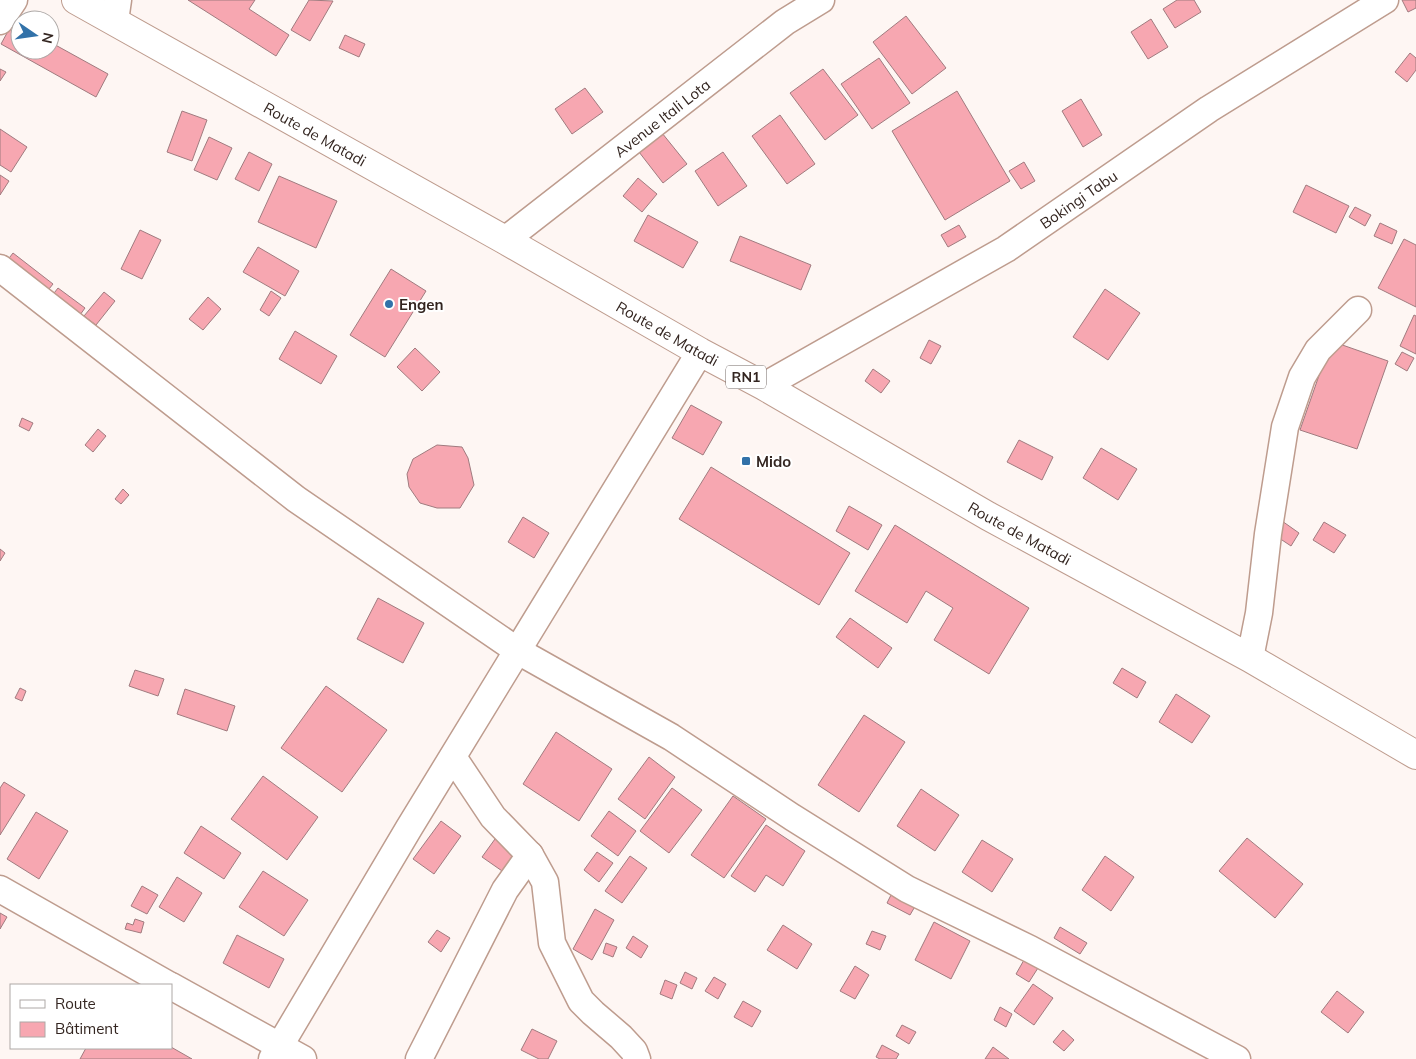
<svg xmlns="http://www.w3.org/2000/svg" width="1416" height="1059" font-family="Mulish,sans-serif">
<rect width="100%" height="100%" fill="#fef6f3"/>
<path fill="#f7a7b1" stroke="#a07b7f" d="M188 0H255L249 9 289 35 276 56Z
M309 0 333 1 310 41 291 30Z
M1177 0H1194L1201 12 1175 28 1163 9Z
M1402 0H1416V8L1408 12Z
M906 16 946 68 912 94 873 42Z
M1151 19 1168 47 1148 59 1131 32Z
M13 22 20 25V50H50V42L108 74 96 97 1 44Z
M345 35 365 44 359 57 339 48Z
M1410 53 1416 58V70L1407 82 1395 72Z
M879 58 910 103 872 129 841 84Z
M0 69 6 72 0 81Z
M823 69 858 115 825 140 790 93Z
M585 88 603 112 572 134 555 109Z
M957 91 1010 181 945 220 892 131Z
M1081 99 1102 135 1083 147 1062 111Z
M182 111 207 120 192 161 167 152Z
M780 115 815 164 787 184 752 136Z
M0 129 27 147 11 172 0 165Z
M662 133 687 164 663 183 639 152Z
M209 137 232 148 217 180 194 170Z
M249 152 272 164 259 191 235 179Z
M723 152 747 186 718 206 695 171Z
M1024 162 1035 181 1021 189 1009 171Z
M0 175 9 181 0 195Z
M279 176 337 201 316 248 258 222Z
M638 178 657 194 642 212 623 196Z
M1306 185 1349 206 1336 233 1293 212Z
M1355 207 1371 215 1365 226 1349 217Z
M648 215 698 242 683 268 634 241Z
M1380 223 1397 231 1392 244 1374 236Z
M959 225 966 237 948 247 941 235Z
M140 230 161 240 142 279 121 269Z
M740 236 811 265 801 290 730 261Z
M1404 239 1416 245V307L1378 288Z
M258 247 299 271 285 296 243 272Z
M13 253 53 284 37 304 0 270Z
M391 269 426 291 385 357 350 335Z
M58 288 85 308 72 326 44 306Z
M1105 289 1140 313 1108 360 1073 337Z
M271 291 281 298 269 316 260 310Z
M104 292 115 301 96 325 84 316Z
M208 297 221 309 203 330 189 319Z
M1414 315 1416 316V354L1400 346Z
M295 331 337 356 321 384 279 359Z
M929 340 941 346 931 364 920 358Z
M1331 341 1388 361 1357 449 1300 430Z
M415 348 440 372 422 391 397 367Z
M1402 352 1414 358 1407 371 1395 364Z
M873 369 890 381 881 393 865 381Z
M691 405 722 422 703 455 672 438Z
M22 418 33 423 29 431 19 426Z
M98 429 106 436 93 452 85 445Z
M1019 440 1053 457 1042 480 1007 462Z
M437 445 462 447 468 458 474 485 460 508H437L420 503 409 487 407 474 413 459Z
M1101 448 1137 469 1118 500 1083 478Z
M711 467 850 553 819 605 679 519Z
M123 489 129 495 121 504 115 499Z
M849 506 882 525 868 550 836 531Z
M523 517 549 533 534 558 508 542Z
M1282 521 1299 533 1291 546 1273 534Z
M1324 522 1346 535 1334 553 1313 540Z
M895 525 1029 608 989 674 934 640 953 608 926 591 907 623 855 591Z
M0 549 5 553 0 561Z
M378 598 424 623 403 663 357 639Z
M850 618 892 648 878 668 836 637Z
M1122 668 1146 682 1137 698 1113 683Z
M135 670 164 679 158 696 129 686Z
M326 686 387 730 342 792 281 748Z
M20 688 26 691 22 701 15 698Z
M185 689 235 706 227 731 177 714Z
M1176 694 1210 716 1192 743 1159 722Z
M864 715 905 742 859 812 818 785Z
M556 732 612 769 579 821 523 784Z
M649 757 675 777 645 819 618 799Z
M263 776 318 817 287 860 231 819Z
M4 782 25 795 0 835V788Z
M672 788 702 810 669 853 640 831Z
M921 789 959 815 935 851 897 826Z
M733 796 766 819 724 878 691 855Z
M609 811 636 831 618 856 591 836Z
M36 812 68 831 39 879 7 859Z
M441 821 461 836 434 874 413 859Z
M766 825 805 851 783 886 766 875 755 892 731 876Z
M201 826 241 853 224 879 184 853Z
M1247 838 1303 884 1275 918 1219 871Z
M495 839 517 855 505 873 482 857Z
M982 840 1013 859 992 892 962 872Z
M597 852 613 863 599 882 584 870Z
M630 856 647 868 622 903 605 891Z
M1105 856 1134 877 1111 911 1082 890Z
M263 871 308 900 284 936 239 907Z
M177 877 202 893 184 922 159 907Z
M142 886 158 895 147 914 131 906Z
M893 891 917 903 910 915 887 903Z
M595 909 614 920 592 960 573 949Z
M0 913 7 917 0 929Z
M135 919 144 922 141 933 125 929 127 923 133 925Z
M934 922 970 941 951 979 915 960Z
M783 925 812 944 797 969 767 950Z
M1060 927 1087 943 1080 954 1054 938Z
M437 930 450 938 441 952 428 942Z
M872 931 886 936 880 950 866 944Z
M237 935 284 959 269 988 223 963Z
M633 936 648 946 641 958 626 948Z
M606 943 617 947 613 957 603 953Z
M1024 960 1038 968 1029 982 1016 974Z
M855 966 869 975 855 999 840 991Z
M685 972 697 978 692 989 680 983Z
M714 977 726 984 718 999 705 991Z
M665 980 677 985 672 999 660 994Z
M1033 984 1053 998 1034 1025 1014 1011Z
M1337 991 1364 1012 1348 1033 1321 1012Z
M743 1001 761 1011 752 1027 734 1017Z
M1000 1007 1012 1014 1006 1027 994 1020Z
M902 1025 916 1032 909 1044 896 1036Z
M532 1029 557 1041 548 1059H539L521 1050Z
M1063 1030 1074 1040 1064 1051 1053 1042Z
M882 1045 899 1054 896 1059H880L876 1057Z
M171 1047 192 1059H80L86 1048Z
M993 1047 1009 1059H985Z"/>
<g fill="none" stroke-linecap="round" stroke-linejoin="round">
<defs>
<g id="minor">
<path d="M0 21 14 0"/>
<path d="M115 21 118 0"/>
<path id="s1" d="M505 240 785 22 821 0"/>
<path d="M0 268 296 499 518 651 671 737 792 817 907 889 1030 949 1237 1059"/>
<path id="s2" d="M764 386 1006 249 1209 109 1385 0"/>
<path d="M1250 658 1259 613 1268 534 1285 427 1302 377 1318 350 1358 310"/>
<path d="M530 855 545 882 552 943 581 1001 593 1013 621 1037 634 1051 637 1059"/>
<path d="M0 889 169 985"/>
<path d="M171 986 303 1059"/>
<path d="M272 1059 409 828 700 352"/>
<path d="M419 1059 505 890 530 855 493 817 453 757"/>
</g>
<g id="trunk">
<path id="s3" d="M76 0 505 240 700 352 764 386 988 516 1250 658 1416 755"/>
</g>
</defs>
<use href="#minor" stroke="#be9c8e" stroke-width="29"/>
<use href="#trunk" stroke="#be9c8e" stroke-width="30"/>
<use href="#minor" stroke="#fff" stroke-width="26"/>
<use href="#trunk" stroke="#fff" stroke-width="28"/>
</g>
<g fill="#3272a9" stroke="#fff" stroke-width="2">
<circle cx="389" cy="304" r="5"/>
<rect x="741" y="456" width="10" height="10" rx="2.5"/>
</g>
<g text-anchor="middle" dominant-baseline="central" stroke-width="4" stroke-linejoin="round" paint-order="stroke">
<rect fill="#fff" stroke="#706663" stroke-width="1" x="726" y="365.5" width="40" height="23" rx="4"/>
<g font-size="14" font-weight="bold" fill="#332520">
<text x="746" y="377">RN1</text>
</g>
<g font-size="15" fill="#332520" stroke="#fff">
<text stroke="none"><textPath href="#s1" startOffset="199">Avenue Itali Lota</textPath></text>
<text stroke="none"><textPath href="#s3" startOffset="274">Route de Matadi</textPath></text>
<text stroke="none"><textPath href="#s2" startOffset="366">Bokingi Tabu</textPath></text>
<text stroke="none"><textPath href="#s3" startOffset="679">Route de Matadi</textPath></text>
<text stroke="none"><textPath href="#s3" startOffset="1084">Route de Matadi</textPath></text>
</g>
<g font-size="15" font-weight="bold" fill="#332520" stroke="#fff" text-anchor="start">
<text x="399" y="304">Engen</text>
<text x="756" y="461">Mido</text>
</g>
</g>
<rect x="10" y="984" width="162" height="65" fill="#ffffff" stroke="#ada8a6"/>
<rect x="20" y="1000" width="25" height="8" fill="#ffffff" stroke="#ada8a6"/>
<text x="55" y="1009" font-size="15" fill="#332520">Route</text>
<rect x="20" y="1022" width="25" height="15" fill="#f7a7b1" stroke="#ada8a6"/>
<text x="55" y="1034" font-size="15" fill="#332520">Bâtiment</text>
<g transform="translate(35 35) rotate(103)"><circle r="24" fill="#ffffff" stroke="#ada8a6"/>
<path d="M0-4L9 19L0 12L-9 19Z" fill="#3272a9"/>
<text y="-8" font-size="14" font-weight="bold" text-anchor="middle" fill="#332520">N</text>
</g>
</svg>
